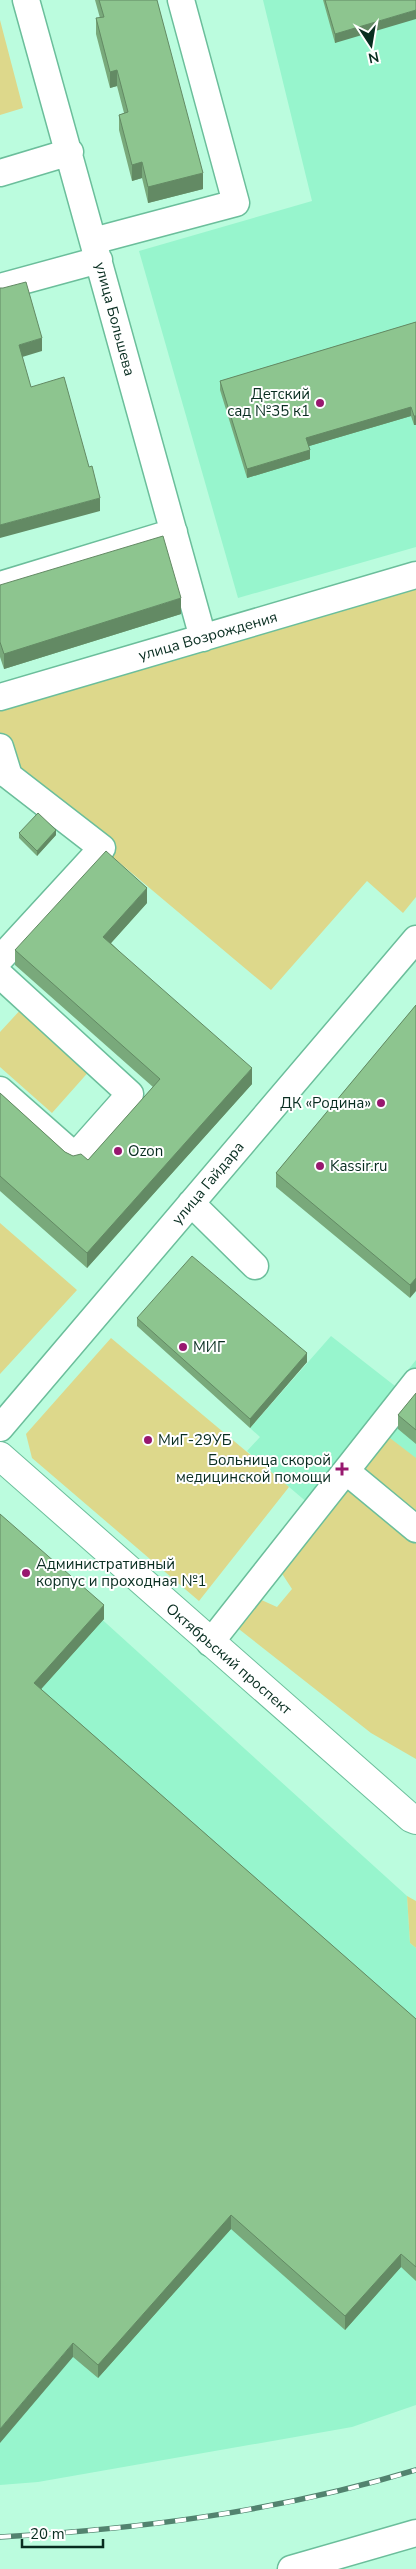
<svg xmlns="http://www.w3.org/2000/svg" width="416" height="2569" font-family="'Nunito Sans',sans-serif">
<rect width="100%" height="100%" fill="#bbfcde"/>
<path fill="#97f5cd" d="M263 0H416V547L238 598 139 251 312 201Z
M331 1336 395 1386 416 1360V1587L309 1504 247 1451 260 1437 250 1428Z
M0 1527 407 1896 410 1943 416 1948V2405L352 2427 38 2482 0 2485Z"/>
<path fill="#ddd88b" d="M0 20 23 108 0 115Z
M416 575V897L403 913 367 881 271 990 102 848 9 776 0 747V691Z
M23 1007 92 1068 52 1113 0 1067V1032Z
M0 1223 77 1290 0 1374Z
M111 1338 289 1487 199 1601 32 1458 26 1434Z
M386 1435 416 1458V1512L361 1468Z
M346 1486 416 1542V1759L371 1733 235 1626 257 1598 277 1607 292 1589 279 1569Z
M407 1896 416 1901V1948L410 1943Z"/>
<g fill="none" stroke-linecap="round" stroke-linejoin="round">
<defs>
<path id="minor" d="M26 0 203 638
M0 173 70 152
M93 241 236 203 181 0
M0 287 99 260
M0 585 174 532
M0 697 416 575
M0 747 9 776 102 848 0 959
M0 975 130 1094 75 1156 0 1090
M191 1203 255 1266
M0 1428 416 939
M346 1471 416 1529
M210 1643 416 1382
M291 2569 416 2533"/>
<path id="major" d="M0 1456 411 1818 416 1820"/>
</defs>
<use href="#minor" stroke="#6bbe9b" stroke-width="29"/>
<use href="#major" stroke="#6bbe9b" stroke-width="30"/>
<use href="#minor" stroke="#fff" stroke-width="26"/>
<use href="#major" stroke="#fff" stroke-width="28"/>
<defs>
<path id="rail" d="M0 2537C142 2529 280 2511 416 2470"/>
</defs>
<use href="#rail" stroke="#52836f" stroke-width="5.5"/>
<use href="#rail" stroke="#fff" stroke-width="4" stroke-dasharray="11" stroke-linecap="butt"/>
</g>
<path fill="#79a97b" d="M95 0H157L203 189 148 203 142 178 132 181 119 130V115L124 113 117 86 110 88 96 34V18H100Z
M323 0H416L335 43Z
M416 322 414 425 411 416 309 446 310 459 247 478 220 390V381Z
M0 585 181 614 4 669 0 657Z
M19 833 56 835 37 856 19 838Z
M147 903 111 943 252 1084 87 1268 0 1191V1093L65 1152 73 1156 88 1160 153 1087 15 965V950Z
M416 1005 410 1298 276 1187V1173Z
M137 1318 307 1362 250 1428 137 1326Z
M416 1393V1444L398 1429V1415Z
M0 1514 104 1619 41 1689 416 2019V2281L401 2267 345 2330 231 2229 98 2378 73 2357Z"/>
<path fill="#638a64" d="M416 10V19L335 43V34Z
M117 70V86L110 88V72Z
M142 162V178L132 181V165Z
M203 173V189L148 203V187Z
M42 338V351L19 358V345Z
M411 407V416L306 447V438Z
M414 416H416V425H414Z
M310 450V459L247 478V469Z
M100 498V511L0 538V525Z
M181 598V614L4 669V654Z
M56 830V835L37 856V851Z
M147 888V903L103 952V937Z
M252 1068V1084L87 1268V1253Z
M416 1278V1291L410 1298V1285Z
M307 1353V1362L250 1428V1419Z
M104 1605V1619L34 1697V1683Z
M231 2215V2229L98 2378V2365Z
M401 2254V2267L345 2330V2316Z
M73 2343V2357L0 2443V2429Z"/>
<path fill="#8dc58f" stroke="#638a64" d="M99 0H157L203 173 148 187 142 162 132 165 119 115 128 112 117 70 110 72 96 18 104 17Z
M325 0H416V10L335 34Z
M26 282 42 338 19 345 31 387 64 377 89 467 92 466 100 498 0 525V288H3Z
M416 322V416H414L411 407 306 438 310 450 247 469 220 381Z
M163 536 181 598 4 654 0 642V585Z
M38 813 56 830 37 851 19 833Z
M106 851 147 888 103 937 252 1068 87 1253 0 1176V1093L65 1152 73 1156 81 1154 88 1160 160 1079 15 950Z
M416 1005V1278L410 1285 276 1173Z
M192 1256 307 1353 250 1419 137 1318Z
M416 1393V1430L398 1415Z
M0 1514 104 1605 34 1683 416 2019V2267L401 2254 345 2316 231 2215 98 2365 73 2343 0 2429Z"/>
<g fill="#98186f" stroke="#fff" stroke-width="2">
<circle cx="320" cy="403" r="5"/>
<circle cx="381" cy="1103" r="5"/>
<circle cx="118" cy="1151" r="5"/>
<circle cx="320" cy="1166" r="5"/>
<circle cx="183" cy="1347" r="5"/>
<circle cx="148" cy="1440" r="5"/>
<path d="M339.5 1461.5h5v5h5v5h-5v5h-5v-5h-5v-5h5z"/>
<circle cx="26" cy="1573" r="5"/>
</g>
<g text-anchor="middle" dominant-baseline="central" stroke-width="4" stroke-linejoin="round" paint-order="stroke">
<g font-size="15" fill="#082d20" stroke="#fff">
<text transform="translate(115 319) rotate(75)">улица Большева</text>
<text transform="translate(208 636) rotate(-16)">улица Возрождения</text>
<text transform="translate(208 1183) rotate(-50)">улица Гайдара</text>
<text transform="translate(229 1659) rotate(41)">Октябрьский проспект</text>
</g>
<g font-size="15" fill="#082d20" stroke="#fff" text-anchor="start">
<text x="310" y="394" text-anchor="end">Детский<tspan x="310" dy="17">сад №35 к1</tspan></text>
<text x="371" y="1103" text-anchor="end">ДК «Родина»</text>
<text x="128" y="1151">Ozon</text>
<text x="330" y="1166">Kassir.ru</text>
<text x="193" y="1347">МИГ</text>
<text x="158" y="1440">МиГ-29УБ</text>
<text x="331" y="1460" text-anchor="end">Больница скорой<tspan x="331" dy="17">медицинской помощи</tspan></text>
<text x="36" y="1564">Административный<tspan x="36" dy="17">корпус и проходная №1</tspan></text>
</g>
</g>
<g transform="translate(371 45) rotate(168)" stroke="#ffffff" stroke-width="4" paint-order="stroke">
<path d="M0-4L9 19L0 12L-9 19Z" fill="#082d20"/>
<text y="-8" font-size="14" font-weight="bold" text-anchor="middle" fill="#082d20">N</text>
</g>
<path d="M22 2539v8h81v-8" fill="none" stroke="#082d20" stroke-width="2.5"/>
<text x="30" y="2539" font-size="15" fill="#082d20" stroke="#ffffff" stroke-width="4" paint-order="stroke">20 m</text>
</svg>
